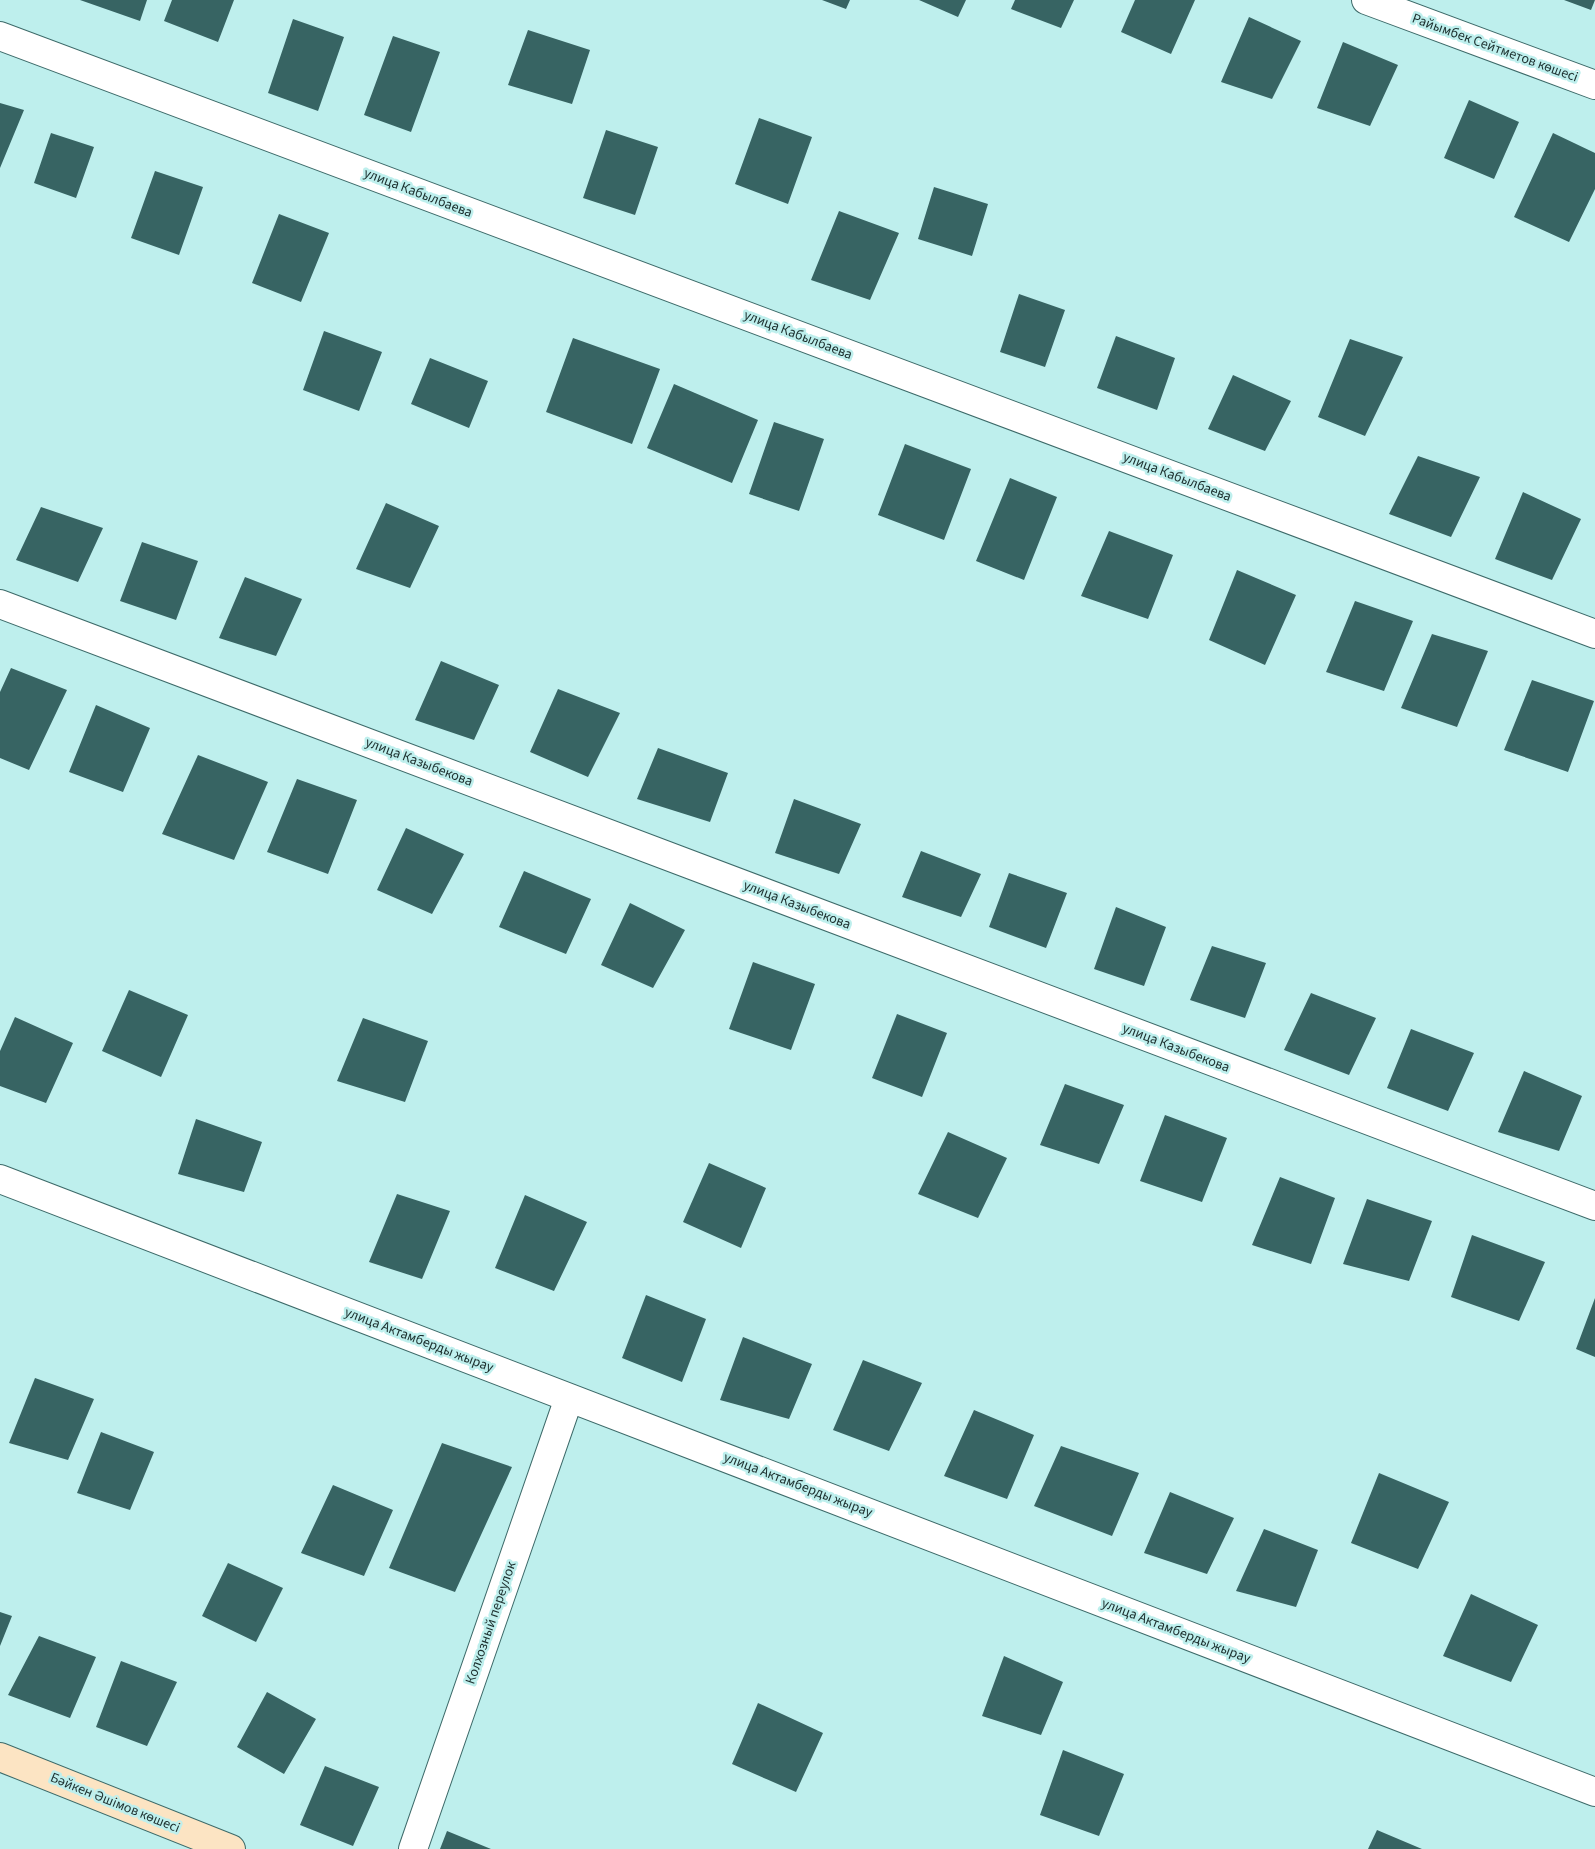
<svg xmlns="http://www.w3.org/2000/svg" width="1595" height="1849" font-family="'Source Sans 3',sans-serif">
<rect width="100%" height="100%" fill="#beefed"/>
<path fill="#376463" d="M80 0H147L140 21Z
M172 0H234L218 42 164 21Z
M822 0H850L846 9Z
M919 0H966L958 17Z
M1015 0H1074L1061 28 1011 9Z
M1135 0H1195L1171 54 1121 32Z
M1564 0H1595L1591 10Z
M1249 17 1301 41 1272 99 1221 82Z
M293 19 344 37 318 111 268 93Z
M528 30 590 50 572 104 508 85Z
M393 36 440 52 411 132 364 115Z
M1343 42 1398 65 1370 126 1317 108Z
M1469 100 1519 122 1494 179 1444 158Z
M0 103 24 110 0 168Z
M759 118 812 137 788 204 735 184Z
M606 130 658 147 635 215 583 198Z
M51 133 94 147 76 198 34 183Z
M1553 133 1595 153V189L1569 242 1514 217Z
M155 171 203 187 179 255 131 238Z
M934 187 988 204 972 256 918 239Z
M839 211 899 233 870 300 811 280Z
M279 214 329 233 301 302 252 283Z
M1019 294 1065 310 1045 367 1000 352Z
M324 331 382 352 359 411 303 390Z
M1116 336 1175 358 1157 410 1097 388Z
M573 338 660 369 632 444 546 412Z
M1350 339 1403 357 1365 436 1318 417Z
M430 358 488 381 469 428 411 404Z
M1233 375 1291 401 1265 451 1208 429Z
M674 384 758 420 732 483 647 448Z
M774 422 824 439 799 511 749 494Z
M905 444 971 469 944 540 878 515Z
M1418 456 1480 477 1451 537 1389 514Z
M1010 478 1057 497 1024 580 976 561Z
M1523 492 1581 519 1552 580 1495 559Z
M386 503 439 526 410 588 356 569Z
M41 507 103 528 78 582 16 560Z
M1109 531 1173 555 1148 619 1081 596Z
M142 542 198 561 176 620 120 601Z
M1237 570 1296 595 1265 665 1209 640Z
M245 577 302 599 276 656 219 638Z
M1355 601 1413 621 1384 691 1326 672Z
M1432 634 1488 651 1457 727 1401 708Z
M441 661 499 685 474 740 415 720Z
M11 668 67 690 29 770 0 758V692Z
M1532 680 1594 701 1568 772 1504 750Z
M558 689 620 713 588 777 530 752Z
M96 705 150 728 123 792 69 772Z
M658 748 728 773 710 822 637 799Z
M198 755 268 782 234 860 162 834Z
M297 779 357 800 328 874 267 852Z
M794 799 861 824 839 874 775 853Z
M406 828 464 854 432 914 377 890Z
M921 851 981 874 961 917 902 897Z
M524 871 591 899 566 954 499 927Z
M1009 873 1067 893 1046 948 989 927Z
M630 903 685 930 653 988 601 965Z
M1116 907 1166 927 1144 986 1094 969Z
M1212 946 1266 963 1245 1018 1190 1000Z
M753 962 815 984 791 1050 729 1029Z
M129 990 188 1015 161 1077 102 1051Z
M1311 993 1376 1018 1349 1075 1284 1050Z
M897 1014 947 1033 922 1097 872 1078Z
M15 1017 73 1043 46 1103 0 1086V1051Z
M363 1018 428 1041 405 1102 337 1081Z
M1411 1029 1474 1053 1448 1111 1387 1088Z
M1524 1071 1582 1096 1559 1151 1498 1132Z
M1065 1084 1124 1105 1099 1164 1040 1145Z
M1165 1115 1227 1138 1202 1202 1140 1181Z
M196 1119 262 1142 244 1192 178 1174Z
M948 1132 1007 1158 978 1218 918 1194Z
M709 1163 766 1188 741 1248 683 1222Z
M1280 1177 1335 1198 1311 1264 1252 1245Z
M397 1194 450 1211 422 1279 369 1262Z
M525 1195 587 1222 554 1291 495 1268Z
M1367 1199 1432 1221 1409 1281 1343 1264Z
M1472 1235 1545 1262 1519 1321 1451 1297Z
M646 1295 706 1319 682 1382 622 1358Z
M1595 1298V1357L1576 1349Z
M743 1337 812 1364 789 1419 720 1400Z
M863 1360 922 1383 889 1451 833 1430Z
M35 1378 94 1399 68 1460 9 1443Z
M974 1410 1034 1435 1007 1499 944 1476Z
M101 1432 154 1452 130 1510 77 1493Z
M442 1443 512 1467 455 1592 389 1568Z
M1061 1446 1139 1473 1112 1536 1034 1506Z
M1379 1473 1449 1502 1418 1569 1351 1543Z
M333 1485 393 1510 364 1576 301 1553Z
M1170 1492 1234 1518 1207 1574 1144 1553Z
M1264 1529 1318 1550 1296 1607 1236 1591Z
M228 1563 283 1588 256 1642 202 1616Z
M1471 1594 1538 1625 1511 1682 1443 1656Z
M0 1612 12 1616 0 1646Z
M39 1636 96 1657 70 1718 8 1695Z
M1004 1656 1063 1682 1041 1735 982 1716Z
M121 1661 177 1682 147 1746 96 1727Z
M267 1692 316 1719 284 1774 237 1747Z
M758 1703 823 1733 796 1792 732 1764Z
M1063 1750 1124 1774 1099 1836 1040 1815Z
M325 1766 379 1787 353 1846 300 1825Z
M1377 1830 1422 1849H1368Z
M447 1831 491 1849H440Z"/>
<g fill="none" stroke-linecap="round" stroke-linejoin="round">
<defs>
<path id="minor" d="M1366 0 1595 85
M0 36 1595 634
M0 604 1595 1206
M0 1179 1595 1792
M413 1849 569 1398"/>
<path id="secondary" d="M0 1757 231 1849"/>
</defs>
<use href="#minor" stroke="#3d6a69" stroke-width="30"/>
<use href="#secondary" stroke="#3d6a69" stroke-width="30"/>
<use href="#minor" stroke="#fff" stroke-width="28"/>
<use href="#secondary" stroke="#fce4c3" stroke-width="28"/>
</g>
<g text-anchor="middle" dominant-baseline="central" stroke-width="5" stroke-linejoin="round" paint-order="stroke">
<g font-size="14" fill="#1c2f2e" stroke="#beefed">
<text transform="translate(1495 48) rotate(20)">Райымбек Сейтметов көшесі</text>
<text transform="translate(418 193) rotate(21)">улица Кабылбаева</text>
<text transform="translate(798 335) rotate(21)">улица Кабылбаева</text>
<text transform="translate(1177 477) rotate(21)">улица Кабылбаева</text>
<text transform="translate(419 762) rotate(21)">улица Казыбекова</text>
<text transform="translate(797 905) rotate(21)">улица Казыбекова</text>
<text transform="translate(1176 1048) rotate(21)">улица Казыбекова</text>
<text transform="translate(419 1340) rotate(21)">улица Актамберды жырау</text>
<text transform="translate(798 1485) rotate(21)">улица Актамберды жырау</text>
<text transform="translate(491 1623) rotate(-71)">Колхозный переулок</text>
<text transform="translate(1176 1631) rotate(21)">улица Актамберды жырау</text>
<text transform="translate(115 1803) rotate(22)">Бәйкен Әшімов көшесі</text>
</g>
</g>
</svg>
